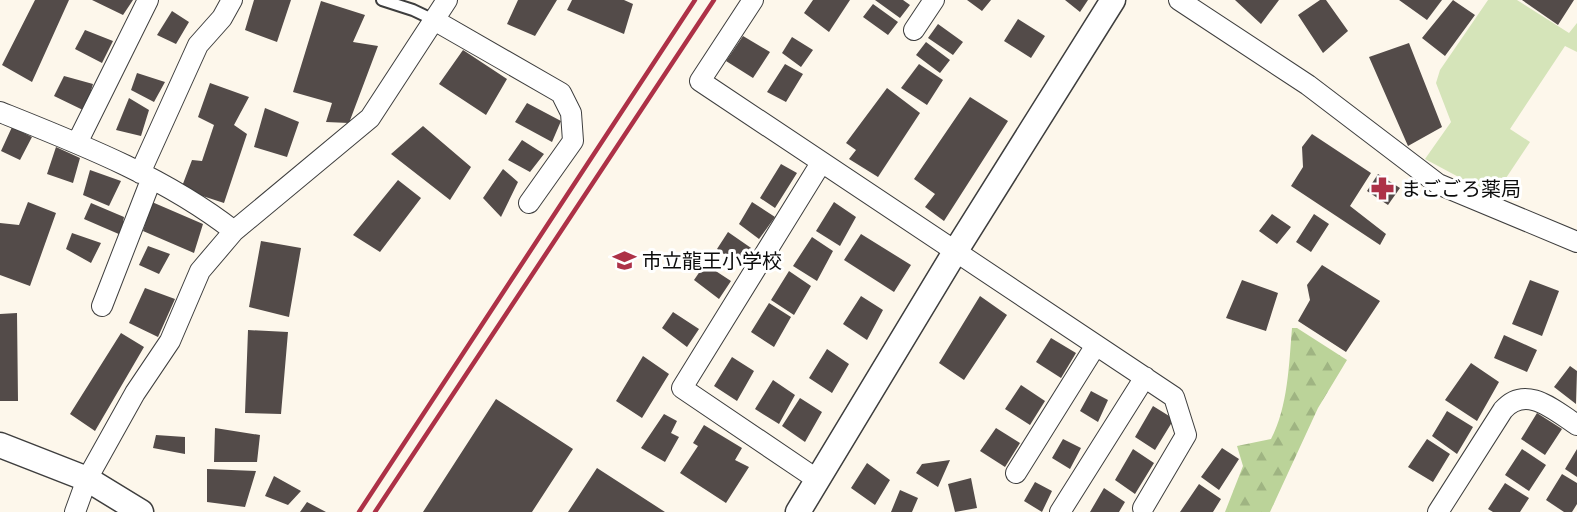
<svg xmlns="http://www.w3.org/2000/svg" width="1577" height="512" font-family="'Zilla Slab','Noto Sans JP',serif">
<defs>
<pattern id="forest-firs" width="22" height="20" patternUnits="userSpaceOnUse" patternTransform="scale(1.5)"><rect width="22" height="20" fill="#bbd399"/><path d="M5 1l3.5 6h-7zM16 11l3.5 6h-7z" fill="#9fb482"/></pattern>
</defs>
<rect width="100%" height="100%" fill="#fdf7eb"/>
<path fill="#d5e4b9" d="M1488 0H1517L1569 33 1577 23V52L1565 46 1510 129 1530 142 1494 196 1425 159 1451 122 1436 83 1440 70Z"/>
<path fill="url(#forest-firs)" d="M1292 328H1297L1347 360 1318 408 1270 512H1225L1243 466 1237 446 1271 439C1288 407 1289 364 1292 328Z"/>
<path fill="#534b49" d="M35 0H69L32 82 2 65Z
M92 0H133L123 15Z
M254 0H291L277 42 245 30Z
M518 0H557L535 36 507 24Z
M572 0H624L633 4 624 34 567 10Z
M813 0H850L829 32 804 13Z
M875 0H903L910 5 900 18Z
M967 0H991L982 11Z
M1065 0H1088L1080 12Z
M1235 0H1279L1261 24Z
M1320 0H1326L1348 31 1323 53 1298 15Z
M1399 0H1442L1427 20Z
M1453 0 1475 15 1445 56 1422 38Z
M1522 0H1574L1558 25Z
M321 1 365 15 353 42 378 46 349 123 326 122 332 103 293 92Z
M873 4 898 22 888 35 863 17Z
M172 11 189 22 176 44 157 35Z
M1018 19 1045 36 1031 58 1004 41Z
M938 24 963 42 953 55 928 38Z
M85 30 113 41 102 63 75 49Z
M743 36 770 52 753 78 726 61Z
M792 37 813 50 801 67 782 53Z
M926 42 950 60 940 73 916 55Z
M1409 43 1442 127 1408 146 1369 57Z
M463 50 507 79 486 115 439 84Z
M785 64 803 74 786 102 767 92Z
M919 64 943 80 927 105 901 88Z
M137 73 165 82 154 102 131 90Z
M64 76 93 84 85 111 54 96Z
M210 83 249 97 234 125 247 134 224 203 181 189 192 160 202 161 214 125 198 117Z
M887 88 920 113 878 177 849 159 856 150 846 143Z
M970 97 1008 121 944 221 925 207 935 194 914 179Z
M129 98 149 110 141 136 116 130Z
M527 103 561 121 552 142 515 122Z
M265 108 299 122 287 157 254 147Z
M423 126 471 167 450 200 391 154Z
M12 127 32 137 20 160 1 151Z
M1312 134 1371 173 1350 206 1386 234 1380 245 1291 186 1303 167 1302 147Z
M522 140 544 154 530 172 508 160Z
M56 147 80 158 73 183 47 174Z
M781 164 797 173 775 208 760 198Z
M503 169 518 182 501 217 483 198Z
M90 170 121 181 109 206 83 195Z
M1378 174 1400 188 1388 205 1367 191Z
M398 180 421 198 380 252 353 235Z
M28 202 56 213 30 286 0 275V223L19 225Z
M152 202 203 224 194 253 143 231Z
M752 202 775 217 759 239 739 224Z
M834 202 856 217 840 246 816 231Z
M91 203 124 217 121 235 84 219Z
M1272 214 1291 227 1277 244 1259 231Z
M1314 214 1329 224 1311 252 1296 242Z
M728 232 754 250 742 267 717 249Z
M72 233 101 243 91 263 66 249Z
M861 234 911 265 894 292 844 260Z
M812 237 833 251 817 281 793 266Z
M261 241 301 248 289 317 249 307Z
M148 246 170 254 159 274 139 265Z
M705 264 731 281 719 299 694 280Z
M1322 265 1380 301 1346 352 1298 321 1310 300 1307 285Z
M789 271 811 286 794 315 771 300Z
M1242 280 1278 293 1266 331 1226 318Z
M1530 280 1559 291 1542 336 1512 324Z
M145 288 175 299 158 337 129 323Z
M861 296 883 310 867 340 843 324Z
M980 296 1007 315 964 380 939 363Z
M769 303 791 317 774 347 751 332Z
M673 312 699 329 687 347 662 328Z
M17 313 18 401H0V314Z
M248 330 288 332 281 414 245 413Z
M121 333 144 347 95 431 70 414Z
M1504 335 1537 350 1527 372 1494 358Z
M1051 338 1076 353 1061 378 1036 362Z
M827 349 849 364 832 393 809 378Z
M643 356 669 374 642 418 616 401Z
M732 357 754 371 737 401 714 386Z
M1471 363 1499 382 1477 421 1445 400Z
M1570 366 1577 371 1576 404 1554 387Z
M773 380 795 395 779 424 755 409Z
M1021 385 1045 401 1030 425 1005 409Z
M1091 391 1108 400 1098 422 1080 411Z
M800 398 822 412 805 442 782 426Z
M496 399 573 449 532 512H423Z
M1153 406 1174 419 1155 450 1135 437Z
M1447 411 1473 427 1457 454 1432 436Z
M1537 413 1562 429 1545 455 1521 439Z
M664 414 677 421 671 433 679 437 665 462 641 448Z
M704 425 742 448 735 460 749 467 726 503 680 473 698 446 693 443Z
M215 428 260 435 257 462H214Z
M996 428 1020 443 1005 467 980 451Z
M156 435 185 437V454L153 448Z
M1063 439 1081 448 1070 469 1052 458Z
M1427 439 1450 454 1433 482 1408 467Z
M1222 448 1239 459 1219 490 1201 477Z
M1133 449 1154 463 1135 494 1115 480Z
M1522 449 1546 465 1529 491 1505 475Z
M1577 449V477L1565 469Z
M950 460 938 487 916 473 922 464Z
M867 463 890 480 875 505 851 488Z
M597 468 665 512H568Z
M207 469 256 471 245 507 207 502Z
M1562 474 1577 483V504L1572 512H1564L1546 500Z
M274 476 301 491 288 505 265 496Z
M971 478 977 508 955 512 948 484Z
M1035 482 1052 491 1042 512 1024 501Z
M1505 483 1529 498 1520 512H1493L1488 509Z
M1199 484 1221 499 1213 512H1180Z
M1104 488 1125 502 1119 512H1090Z
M900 490 918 498 912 512H891Z
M307 502 326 512H300Z"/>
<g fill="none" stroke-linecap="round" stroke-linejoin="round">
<defs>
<path id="service" d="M382 0 413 10 434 20"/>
<path id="minor" d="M753 0 700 81 1174 397 1186 435 1143 508
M1179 0 1308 85 1438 184 1577 242
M434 20 561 93 571 113 573 141 529 203
M914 30 934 0
M0 112C80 144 165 177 234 231
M77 143 148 0
M140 173 198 45 222 18 232 0
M102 306 151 180
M1016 473 1096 345
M818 480 682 388 821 163
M75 512 87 479 135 393 170 341 200 271 234 231 370 118 447 0
M1060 512 1145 377
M1438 512 1503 410C1526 384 1554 410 1577 425"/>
<path id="tertiary" d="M0 445 87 479 141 512
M798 512 955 252 1113 0"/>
</defs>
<use href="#service" stroke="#3e3e3e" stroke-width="14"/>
<use href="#minor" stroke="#3e3e3e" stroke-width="22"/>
<use href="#tertiary" stroke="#3e3e3e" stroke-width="27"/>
<use href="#service" stroke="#fff" stroke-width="10"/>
<use href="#minor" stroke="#fff" stroke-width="20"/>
<use href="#tertiary" stroke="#fff" stroke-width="24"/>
<path stroke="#ad3147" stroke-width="4.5" d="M359 512 695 0
M375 512 714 0"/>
</g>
<defs>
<symbol id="pharmacy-bare" viewBox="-9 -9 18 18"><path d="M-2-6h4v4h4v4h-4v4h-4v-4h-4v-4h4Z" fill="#ad3147" stroke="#fff" stroke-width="2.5" paint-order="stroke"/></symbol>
<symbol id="school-bare" viewBox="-9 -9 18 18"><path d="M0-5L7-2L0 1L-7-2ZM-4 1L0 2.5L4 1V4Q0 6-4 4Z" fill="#ad3147" stroke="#fff" stroke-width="2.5" paint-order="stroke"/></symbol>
</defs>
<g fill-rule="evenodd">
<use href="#pharmacy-bare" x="1366" y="172" width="33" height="33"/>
<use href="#school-bare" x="608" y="244" width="33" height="33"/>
</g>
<g text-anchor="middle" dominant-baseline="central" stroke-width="6" stroke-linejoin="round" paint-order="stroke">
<g font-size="20" fill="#0b0b0b" stroke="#fff" text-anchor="start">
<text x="1401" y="189">まごごろ薬局</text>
<text x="642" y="261">市立龍王小学校</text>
</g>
</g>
</svg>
